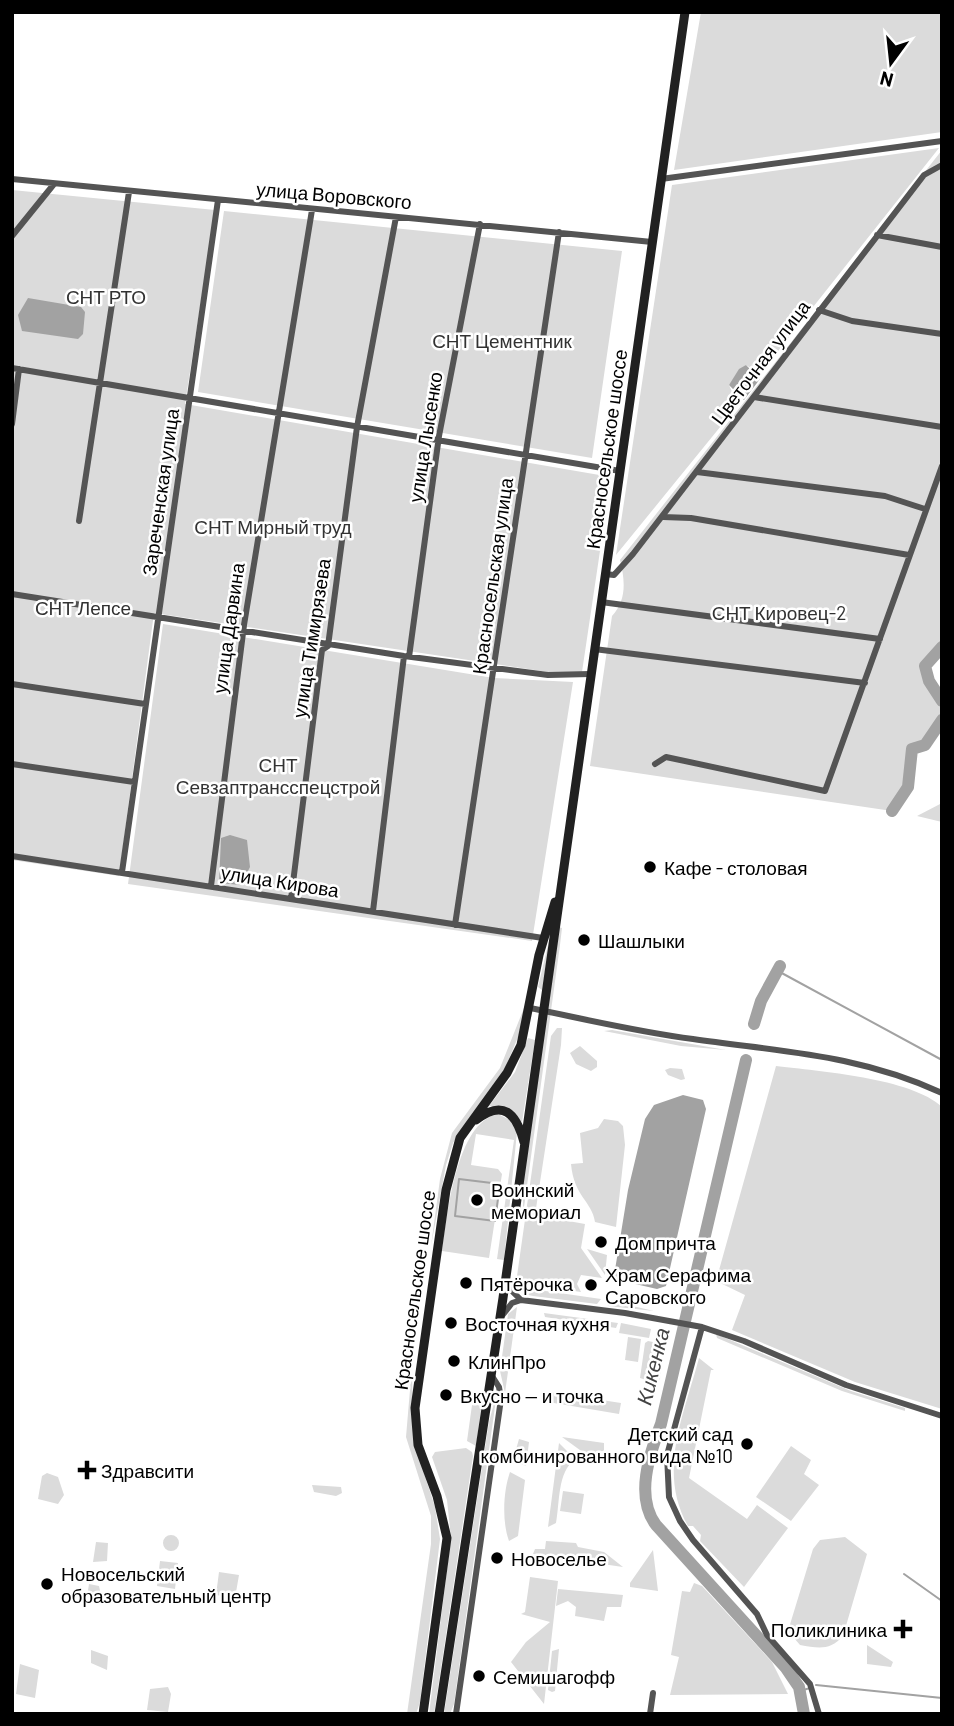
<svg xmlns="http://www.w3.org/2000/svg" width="954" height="1726" font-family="Barlow,sans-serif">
<rect width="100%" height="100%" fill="#fff"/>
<path fill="#dbdbdb" d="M701 12H942V132L674 170Z
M939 148 760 374 746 365 729 385 738 405 616 555 672 185Z
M942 150V646L925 666C932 710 954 695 929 746H916L912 749 908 787 892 811 590 766 612 616C627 600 625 580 620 560Z
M12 190 215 210 185 404 611 477 582 672H548L154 613 119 876 12 860Z
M224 211 622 251 592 458 198 392Z
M163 624 494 678 573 682 532 941 128 884Z
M942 803V822L917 816Z
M559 927 562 928 560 945 523 1215V1182Z
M552 928 542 990 538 987Z
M526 1003 521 1030 505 1068 453 1143 446 1165 431 1246 440 1179 452 1133 500 1068Z
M557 1028H562L561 1045 535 1215 585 1224 581 1248 602 1278 581 1275 577 1284 581 1292 526 1284 517 1276 551 1036Z
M612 1030 726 1050 681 1046 604 1031Z
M528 1038 535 1040 522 1122 508 1108 489 1106 515 1072Z
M580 1046 597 1061V1067L591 1071 576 1064 570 1053Z
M776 1066C818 1071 912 1078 942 1107V1409L855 1382 732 1330 745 1295 716 1281Z
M670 1068 682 1069 685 1079 681 1080 668 1075 665 1070Z
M498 1114 512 1121 517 1132 504 1260 497 1259 514 1140 476 1134 471 1165 498 1169 502 1174 489 1258 442 1251C447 1216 456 1122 498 1114Z
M604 1119 618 1121 623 1126 625 1145 616 1227 595 1222C592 1201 574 1197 571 1164L583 1163 580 1133 598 1128Z
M587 1249 607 1255 605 1275Z
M525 1288 601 1299 597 1304 533 1296 524 1294Z
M607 1300 654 1311 608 1306Z
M517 1307 505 1393 500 1371 508 1314Z
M544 1313 618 1323 616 1328 545 1317Z
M621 1323 651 1329 649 1338 619 1333Z
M716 1334 851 1391 905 1408V1411L842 1391 717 1338Z
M628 1337 641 1339 638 1362 625 1360Z
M648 1341 663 1344 660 1379 655 1383 640 1378 645 1343Z
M699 1358 714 1370H711L689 1478 747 1519 757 1505 788 1528 744 1587 700 1541 701 1535 693 1526H688C657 1471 684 1415 699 1358Z
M412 1366 413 1439 435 1507 440 1539 420 1702 416 1714H407L431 1544V1516L406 1437Z
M497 1392 454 1704 450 1714H444L489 1422Z
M549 1392 621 1403 619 1414 548 1402Z
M482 1402 476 1446 467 1441 472 1405Z
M562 1437 604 1443V1451L584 1453Z
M519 1439 529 1442 526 1466 518 1463 515 1453Z
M559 1443 575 1459C557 1473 560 1502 556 1523L548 1527Z
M791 1446 811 1460 804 1474 819 1485 791 1521 756 1497Z
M466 1448 472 1452 473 1456 434 1714H429L451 1538 447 1500 432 1457 435 1452Z
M510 1472 525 1480 518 1536 509 1541C502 1522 503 1492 510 1472Z
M47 1473 58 1477 64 1495 58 1504 38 1499 42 1476Z
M312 1485 341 1487 342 1493 336 1496 314 1492Z
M563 1491 584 1494 581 1514 560 1511Z
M163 1543a8 8 0 1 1 16 0a8 8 0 1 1-16 0Z
M845 1537 867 1554 843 1636C830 1651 818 1648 800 1645L788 1631 813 1549 820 1540Z
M546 1541 576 1543 578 1547 604 1552 623 1567 533 1554 535 1549H545Z
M96 1542 108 1543 107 1561 93 1562Z
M653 1550 658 1591 630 1587V1583Z
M160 1561 178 1563 175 1589 157 1586Z
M219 1572 239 1575 235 1598 216 1595Z
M530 1577 558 1581 544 1704 511 1662 526 1642 550 1622 521 1614 525 1612Z
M694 1583 702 1586 772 1662 788 1694 670 1695 679 1657 671 1655 682 1591 690 1592Z
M89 1584 99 1586 101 1595 98 1601 86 1603Z
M558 1589 623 1595 621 1607H607L604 1621 575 1616 576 1607 568 1601 556 1606Z
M867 1645 893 1662 891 1667 867 1664Z
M559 1649 555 1691 552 1692 548 1690 552 1651Z
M91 1650 108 1656 107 1670 91 1663Z
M20 1664 39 1670 35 1698 16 1694Z
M168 1687 171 1694 168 1712 147 1710 150 1689Z"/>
<path fill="#a2a2a2" d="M28 298 81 307 85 312 83 334 78 339 22 331 18 315Z
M746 365 760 379 744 400 729 385 739 369Z
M230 835 247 840 250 867 241 885 219 883 221 838Z
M683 1095 703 1100 706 1109 666 1286 657 1289 618 1280 614 1276 628 1190 645 1119 654 1105Z"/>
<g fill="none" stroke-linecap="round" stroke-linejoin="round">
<path stroke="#a2a2a2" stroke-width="2" d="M778 971 942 1060
M459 1179 500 1184 495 1221 455 1216Z
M686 1315 690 1316
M904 1574 942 1601
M816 1685 942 1698
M800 1691 810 1688"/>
<path stroke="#a2a2a2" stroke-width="12" d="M942 647 925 666 929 681 942 701
M892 811 908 787 912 749 925 745 942 720
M754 1024 761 1001 780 966
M746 1060 661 1424C649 1455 635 1497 656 1525L786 1668 799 1687 804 1714"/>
<path stroke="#545454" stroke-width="6" d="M12 179 652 242
M661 179 942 141
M877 235 942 247
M12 236 54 184
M819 310 852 321 942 334
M12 368 620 471
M754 397 942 427
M12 424 19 369
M697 472 885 496 925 509
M663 517 691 518 909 555
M79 521 129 192
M605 574 614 575 633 554 924 175 942 165
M12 594 404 656 548 675 590 674
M601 602 880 639
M594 649 865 683
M409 657 439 436 480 224
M12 684 145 704
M12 764 134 782
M655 764 666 757 825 791 942 466
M12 856 543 938
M122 872 218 200
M211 886 244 625 312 210
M291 899 322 650 328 646 357 427 396 217
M373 911 404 656
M455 925 559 232
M530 1008C584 1019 638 1032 693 1039 782 1052 857 1054 942 1093
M507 1279 510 1289 521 1300
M501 1317 512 1303 521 1300 625 1313 702 1327 667 1455 669 1497 680 1521 693 1540 757 1614 767 1635 810 1684 819 1714
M702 1327 744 1341 846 1385 942 1416
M456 1714 501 1399 499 1387 492 1376
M650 1714 653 1693"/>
<path stroke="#212121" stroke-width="9" d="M476 1120C503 1099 516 1113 524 1142
M423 1714 447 1538 437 1496 418 1445 415 1408 446 1190 460 1138 507 1073 521 1045 539 955 555 902
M439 1714 503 1298 685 12"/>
</g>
<g fill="#000" stroke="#fff" stroke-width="2.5">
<circle cx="650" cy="867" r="7"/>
<circle cx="584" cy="940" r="7"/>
<circle cx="477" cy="1200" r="7"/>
<circle cx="601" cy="1242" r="7"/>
<circle cx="466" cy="1283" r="7"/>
<circle cx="591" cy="1285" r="7"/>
<circle cx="451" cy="1323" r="7"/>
<circle cx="454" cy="1361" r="7"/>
<circle cx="446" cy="1395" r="7"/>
<circle cx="747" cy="1444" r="7"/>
<path d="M83.5 1459.5h7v7h7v7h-7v7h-7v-7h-7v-7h7z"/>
<circle cx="497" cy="1558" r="7"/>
<circle cx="47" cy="1584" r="7"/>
<path d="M899.5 1618.5h7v7h7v7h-7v7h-7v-7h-7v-7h7z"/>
<circle cx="479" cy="1676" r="7"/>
</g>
<g text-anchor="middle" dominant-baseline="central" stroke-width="5" stroke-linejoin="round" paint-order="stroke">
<g font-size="19" fill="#000" stroke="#fff">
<text transform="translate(334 195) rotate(5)">улица Воровского</text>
<text transform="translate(760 362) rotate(-53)">Цветочная улица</text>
<text transform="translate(425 437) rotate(-81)">улица Лысенко</text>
<text transform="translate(606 449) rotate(-82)">Красносельское шоссе</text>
<text transform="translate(160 492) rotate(-82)">Зареченская улица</text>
<text transform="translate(492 576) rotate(-82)">Красносельская улица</text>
<text transform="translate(228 628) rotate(-82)">улица Дарвина</text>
<text transform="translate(311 638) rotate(-81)">улица Тимирязева</text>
<text transform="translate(280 881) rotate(9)">улица Кирова</text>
<text transform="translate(414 1290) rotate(-82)">Красносельское шоссе</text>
</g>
<g font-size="19" fill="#323232" stroke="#fff">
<text x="106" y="296">СНТ РТО</text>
<text x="502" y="340">СНТ Цементник</text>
<text x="273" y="526">СНТ Мирный труд</text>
<text x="83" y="607">СНТ Лепсе</text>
<text x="779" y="612">СНТ Кировец-2</text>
<text x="278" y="764">СНТ<tspan x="278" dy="22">Севзаптрансспецстрой</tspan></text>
</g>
<g font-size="19" fill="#000" stroke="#fff" text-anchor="start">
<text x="664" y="867">Кафе - столовая</text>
<text x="598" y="940">Шашлыки</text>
<text x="491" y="1189">Воинский<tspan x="491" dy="22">мемориал</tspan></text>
<text x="615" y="1242">Дом причта</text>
<text x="605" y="1274">Храм Серафима<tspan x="605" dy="22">Саровского</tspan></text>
<text x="480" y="1283">Пятёрочка</text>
<text x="465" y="1323">Восточная кухня</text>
<text x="468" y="1361">КлинПро</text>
<text x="460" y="1395">Вкусно — и точка</text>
<text x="733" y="1433" text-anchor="end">Детский сад<tspan x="733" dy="22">комбинированного вида №10</tspan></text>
<text x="101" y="1470">Здравсити</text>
<text x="511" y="1558">Новоселье</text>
<text x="61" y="1573">Новосельский<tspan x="61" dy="22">образовательный центр</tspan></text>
<text x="887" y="1629" text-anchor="end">Поликлиника</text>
<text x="493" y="1676">Семишагофф</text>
</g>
<g font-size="21" font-style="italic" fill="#434343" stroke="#fff">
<text transform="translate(652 1366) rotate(-76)">Кикенка</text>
</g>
</g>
<rect width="954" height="1726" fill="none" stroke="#000000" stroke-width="28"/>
<g transform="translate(891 63) rotate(195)" stroke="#ffffff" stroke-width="5" paint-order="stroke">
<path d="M0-5L12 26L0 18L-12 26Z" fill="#000000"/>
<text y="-10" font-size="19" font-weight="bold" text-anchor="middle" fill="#000000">N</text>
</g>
</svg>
